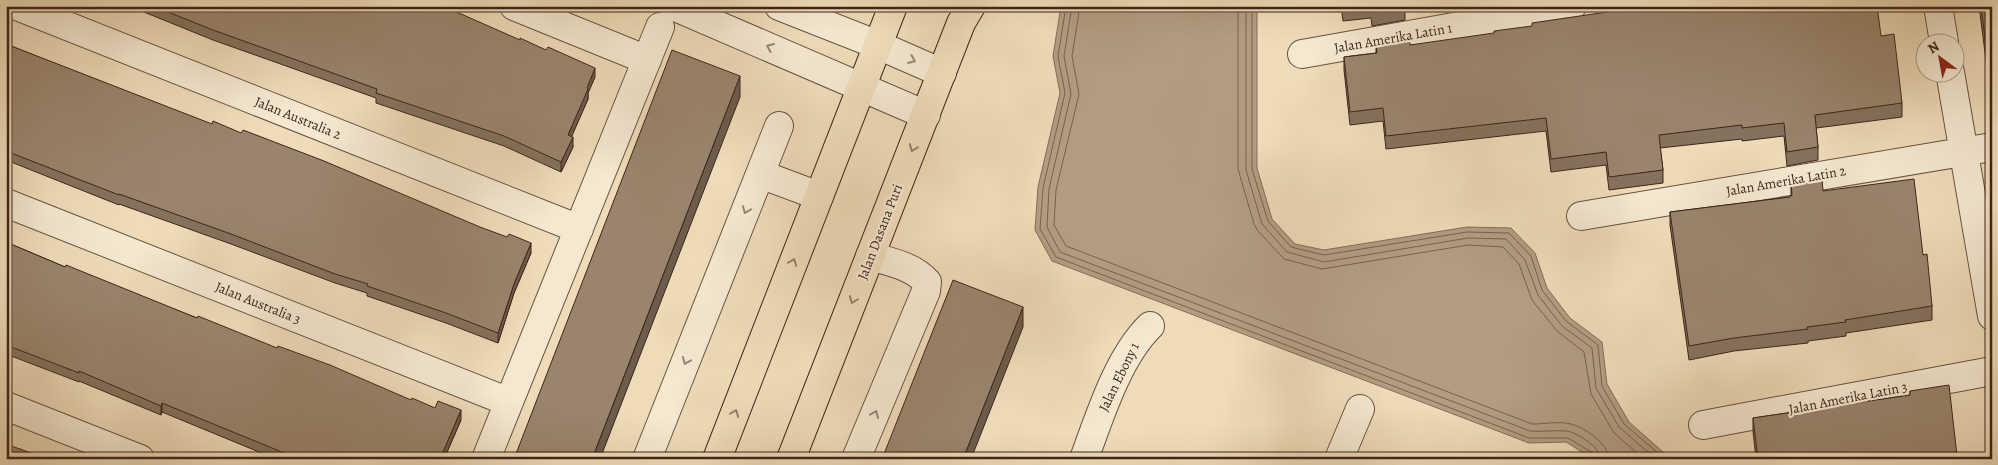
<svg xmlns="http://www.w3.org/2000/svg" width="1998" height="465" font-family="Alegreya,serif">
<rect width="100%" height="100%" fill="#eedbb8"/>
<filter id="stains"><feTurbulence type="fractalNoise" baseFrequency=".004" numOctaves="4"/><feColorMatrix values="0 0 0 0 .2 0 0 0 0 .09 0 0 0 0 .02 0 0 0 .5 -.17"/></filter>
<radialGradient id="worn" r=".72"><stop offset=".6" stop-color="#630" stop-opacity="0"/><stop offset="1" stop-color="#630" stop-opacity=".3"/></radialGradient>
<path fill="#b29d83" stroke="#836d59" d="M1061 6H1257V168L1272 219 1295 244 1324 250 1467 227 1511 228 1535 253 1547 288 1570 318 1602 342 1607 384 1629 422 1671 459H1593L1566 442 1529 443 1052 261 1035 230 1038 187 1060 93 1053 56Z"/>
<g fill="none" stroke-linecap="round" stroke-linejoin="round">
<path stroke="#78614f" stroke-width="1" d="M1066 6 1058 56 1065 93 1043 188 1040 229 1056 257 1529 438H1568L1593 453 1595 459
M1072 6 1064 56 1071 94 1049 189 1047 227 1060 252 1530 431C1542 432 1554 430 1566 431 1577 432 1601 448 1601 459
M1080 6 1072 56 1079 94 1056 190 1054 225 1066 246 1532 424C1544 424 1559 421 1571 424 1585 428 1608 443 1609 459
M1238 6V169L1254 224 1258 231 1284 259 1322 269 1468 245 1503 247 1519 264 1532 300 1557 331 1584 352 1591 394 1614 433 1644 459
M1246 6V170L1262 224 1287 252 1324 262 1468 238 1506 239 1525 260 1538 295 1562 326 1592 348 1596 388 1619 427 1656 459
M1252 6V169L1268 221 1291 247 1324 255 1467 232 1509 233 1531 256 1542 290 1566 321 1598 345 1602 386 1624 424 1665 459"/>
<defs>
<path id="minor" d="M17 6 579 229
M514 6 647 60
M673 6 926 115
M779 6 878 45 942 73
M1938 6 1944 42
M1302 54 1572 6
M1950 72 1992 316
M760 174 779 126
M6 203 509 402
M1581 216 1992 147
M6 406 140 459
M1703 425 1992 371
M486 459 660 27
M647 459 760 174 819 196
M856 459 926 291 927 282C913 266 890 262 870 256
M1084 459C1099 418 1118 357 1150 326
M1339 459 1360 409"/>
<path id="major" d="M717 459 893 6
M791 459 961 23 971 6"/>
</defs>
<use href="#minor" stroke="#695242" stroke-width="30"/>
<use href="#major" stroke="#3d251b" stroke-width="30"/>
<use href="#minor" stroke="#f4e8d1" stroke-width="28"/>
<use href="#major" stroke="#eedbb8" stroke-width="28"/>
</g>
<path fill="#84725e" stroke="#3d251b" d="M129 6H443L595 77 588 93V99L571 137 573 147 561 172 504 146 376 103V98L213 40Z
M1341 6H1405V20L1372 26 1371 18 1343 21Z
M1979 6H1992V90L1990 91Z
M1881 36 1902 103V117L1816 128 1818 147V160L1787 166 1784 136 1742 141V139L1660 148 1663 170V183L1609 190 1606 165 1551 172 1546 131 1386 149 1383 121 1350 125 1344 70V57L1376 53V43L1410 45Z
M6 44 531 253 514 293 498 343 446 323 367 296V293L335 283 231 244 119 204V205L6 160Z
M1791 183 1823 191 1923 255 1932 306V320L1846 333V336L1808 341V343L1734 351 1689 360 1670 225V212L1790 197 1791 196Z
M6 242 65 267 461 420 444 459H276L162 412 161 415 79 381V382L6 354Z
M1910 391 1957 456 1965 459H1756L1753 431V418L1910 395Z"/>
<path fill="#6b5c4c" stroke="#3d251b" d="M595 68V77L588 93V99L568 145V135Z
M740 76V97L600 459H592Z
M573 137V147L561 172V162Z
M531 243V253L514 293 498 343V333L514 284Z
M1023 307V327L971 459H963Z
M162 403V412L161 415V406Z
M461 410V420L444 459H440Z"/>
<path fill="#99846d" stroke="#3d251b" d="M153 6H443L520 40V38L546 50 548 47 595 68 587 88 588 89 568 135 573 137 561 162 504 136 376 93 377 89 213 30Z
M1343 6H1356L1343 8Z
M1371 6H1405L1372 12Z
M1640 6H1877L1881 36 1894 34 1902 103 1815 115 1818 147 1787 152 1784 123 1742 128V125L1659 135 1663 170 1609 177 1606 152 1551 159 1546 118 1386 136 1383 108 1350 112 1344 57 1377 53 1376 43 1409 37 1410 45 1494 33V31L1532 26V23L1641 7Z
M1981 6H1992V78H1990Z
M6 44 212 124 213 121 241 133 243 130 324 161 480 227 507 237 509 234 531 243 514 284 498 333 446 313 367 286 368 284 335 274 231 234 119 194V195L6 151Z
M672 50 740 76 592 459H514Z
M1822 178 1823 191 1914 179 1923 255 1927 254 1932 306 1845 320 1846 322 1807 327 1808 329 1734 338 1689 346 1670 212 1790 197 1792 195 1791 183Z
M6 242 65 267 66 265 197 318 198 316 277 348 278 346 330 365 411 400 412 398 435 408 438 401 461 410 440 459H299L162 403 161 406 79 371V373L6 345Z
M953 280 1023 307 963 459H882Z
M1949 385 1957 456H1965V459H1758L1753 418 1910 395V391Z
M6 444 45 458V459H6Z"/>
<defs><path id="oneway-chevron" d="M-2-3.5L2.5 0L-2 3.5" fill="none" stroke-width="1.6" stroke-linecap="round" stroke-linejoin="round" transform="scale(1.25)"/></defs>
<g stroke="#988676">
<use href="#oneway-chevron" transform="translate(770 47) rotate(-157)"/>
<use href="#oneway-chevron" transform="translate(912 60) rotate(23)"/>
<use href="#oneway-chevron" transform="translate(746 210) rotate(112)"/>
<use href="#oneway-chevron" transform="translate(686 361) rotate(112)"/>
<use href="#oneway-chevron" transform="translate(875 414) rotate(-67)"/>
</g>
<g stroke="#96806a">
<use href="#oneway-chevron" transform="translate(913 148) rotate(111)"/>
<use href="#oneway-chevron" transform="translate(793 262) rotate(-69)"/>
<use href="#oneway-chevron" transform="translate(853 300) rotate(111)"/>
<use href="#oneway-chevron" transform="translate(735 413) rotate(-69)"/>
</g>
<g text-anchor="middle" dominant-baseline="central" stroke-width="4.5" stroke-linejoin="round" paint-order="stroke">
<g font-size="14" fill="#3d251b" stroke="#f4e8d1">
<text transform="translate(1393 38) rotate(-10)">Jalan Amerika Latin 1</text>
<text transform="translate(298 118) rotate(22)">Jalan Australia 2</text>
<text transform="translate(1786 181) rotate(-10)">Jalan Amerika Latin 2</text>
<text transform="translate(880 232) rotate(-69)">Jalan Dasana Puri</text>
<text transform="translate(258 303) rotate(22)">Jalan Australia 3</text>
<text transform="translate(1119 377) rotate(-64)">Jalan Ebony 1</text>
<text transform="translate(1848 398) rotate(-11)">Jalan Amerika Latin 3</text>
</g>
</g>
<rect width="1998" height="465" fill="none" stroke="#eedbb8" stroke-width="25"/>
<rect x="8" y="8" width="1983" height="450" fill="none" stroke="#3d251b" stroke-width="2.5"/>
<rect x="12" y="12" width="1973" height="440" fill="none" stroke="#3d251b"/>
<g transform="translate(1940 58) rotate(328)"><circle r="24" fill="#f4e8d1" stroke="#ab9a88"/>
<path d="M0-4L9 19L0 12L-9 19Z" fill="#8f2418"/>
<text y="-8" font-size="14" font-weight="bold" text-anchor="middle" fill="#3d251b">N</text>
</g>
<rect width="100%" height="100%" filter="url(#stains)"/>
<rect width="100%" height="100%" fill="url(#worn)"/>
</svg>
